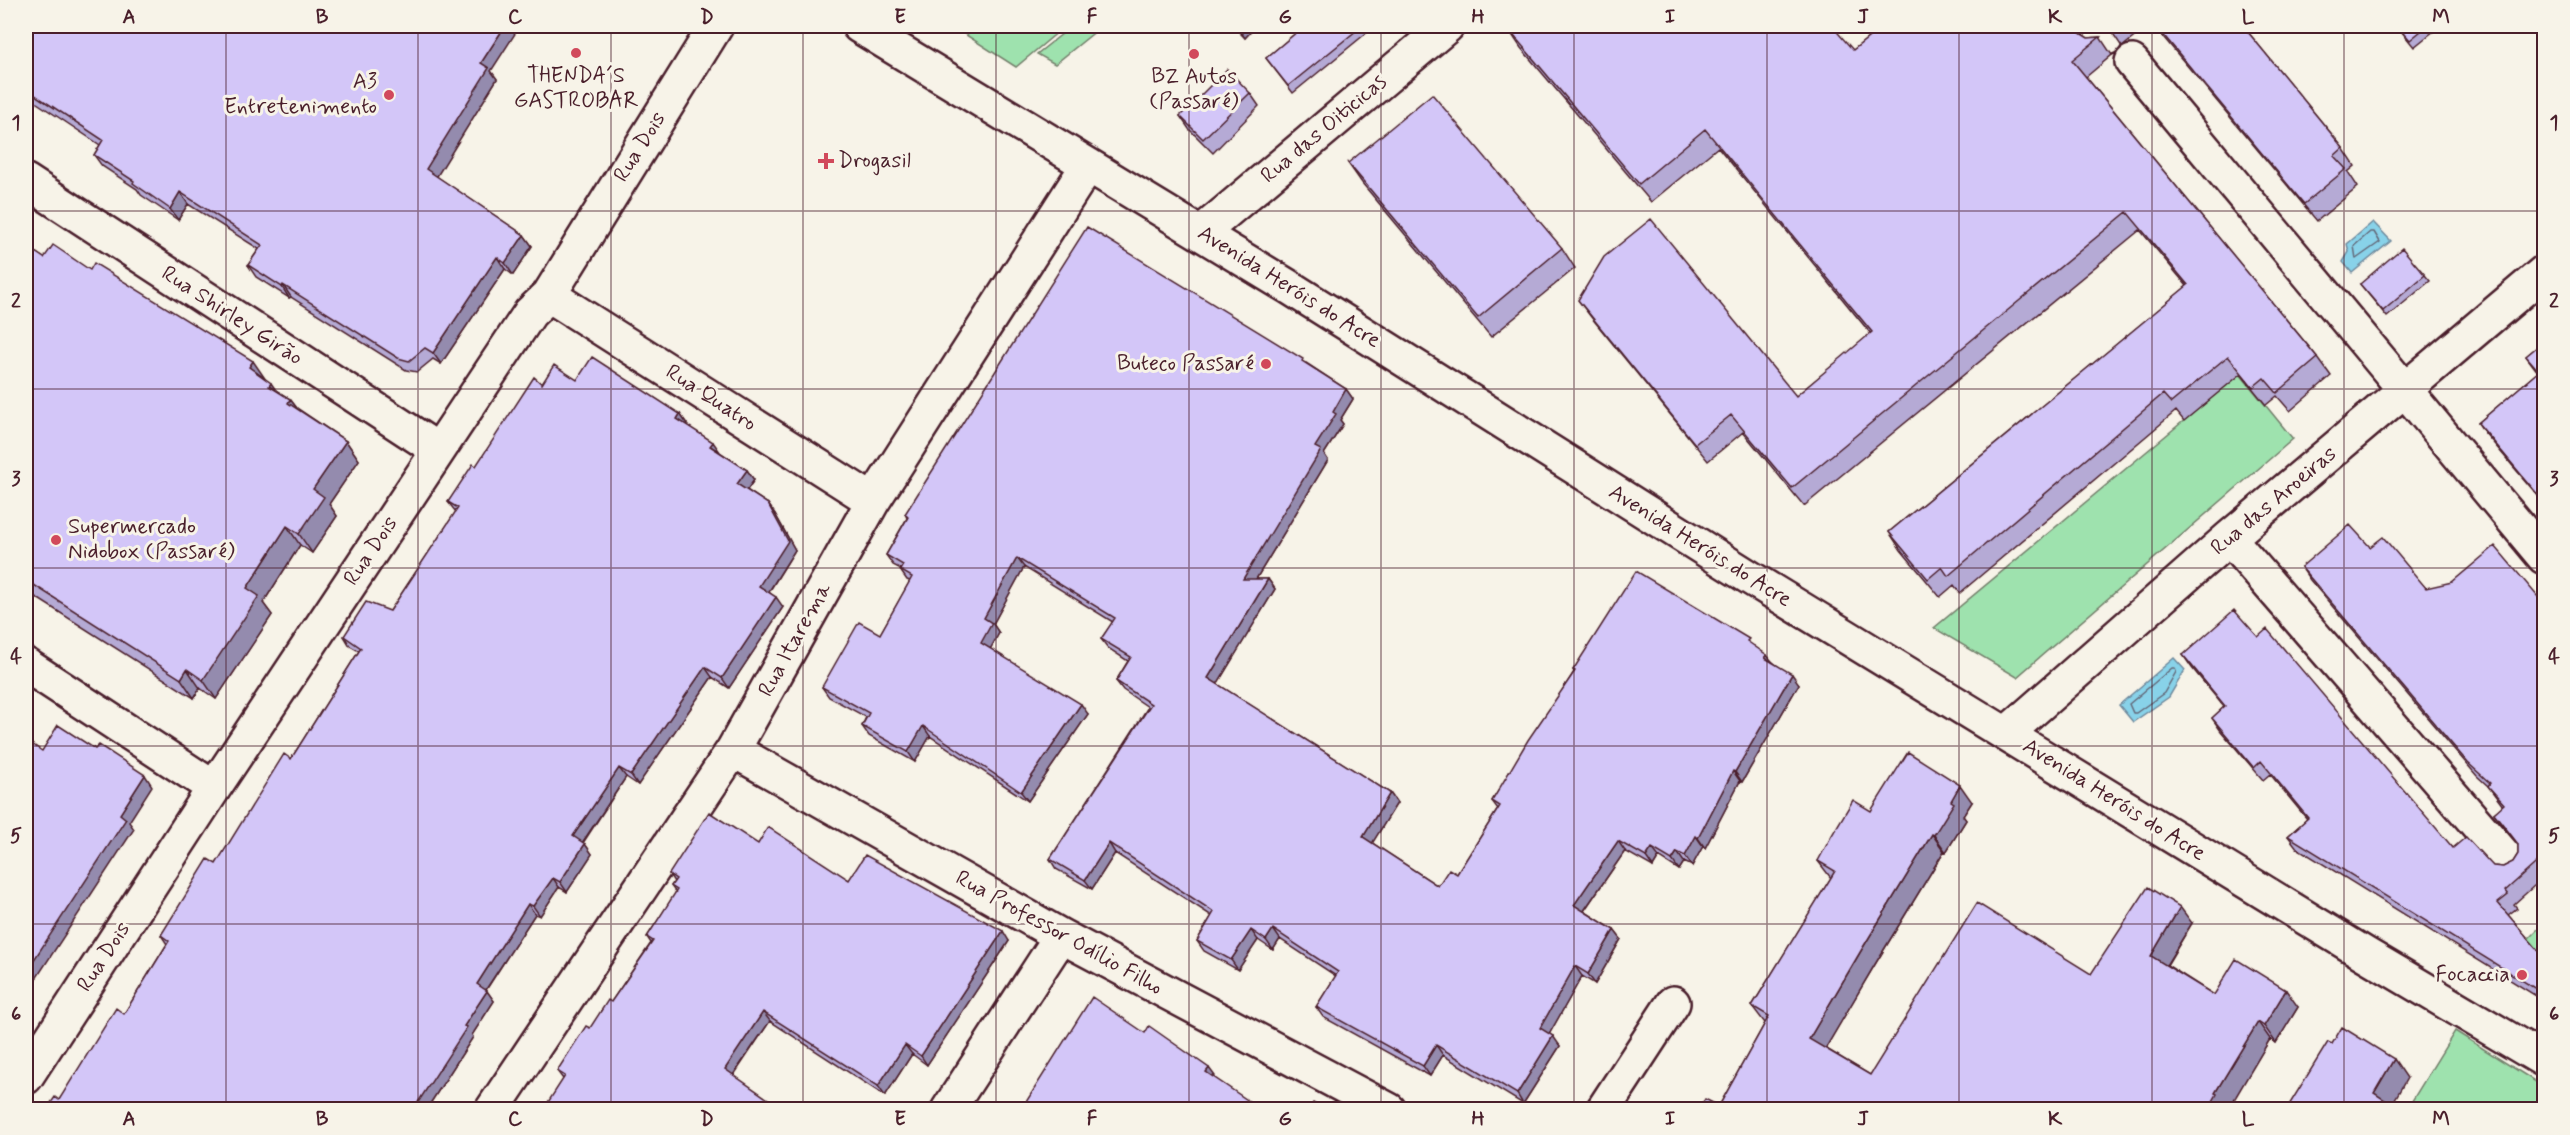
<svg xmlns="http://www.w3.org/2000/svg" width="2570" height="1135" font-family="Mynerve,sans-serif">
<rect width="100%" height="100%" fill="#f7f3e8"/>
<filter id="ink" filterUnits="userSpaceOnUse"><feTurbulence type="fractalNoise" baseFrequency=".0167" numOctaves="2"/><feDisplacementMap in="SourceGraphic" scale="12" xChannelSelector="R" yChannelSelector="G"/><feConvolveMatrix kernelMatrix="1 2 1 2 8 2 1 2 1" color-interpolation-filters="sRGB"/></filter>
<g filter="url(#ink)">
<path fill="#9ee2ae" stroke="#74806c" stroke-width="1.5" d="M952 26H1065L1016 67Z
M1072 26H1102L1055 64 1037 54Z
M2240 374 2293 439 2017 677 1934 628Z
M2544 923V960L2527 940Z
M2455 1031 2544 1087V1109H2407Z"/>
<path fill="#88d2e9" stroke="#6f8a9d" stroke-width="1.5" d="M2373 222 2391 241 2352 273 2343 262 2349 252 2347 244Z
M2174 658 2185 670 2169 697 2133 722 2119 705Z"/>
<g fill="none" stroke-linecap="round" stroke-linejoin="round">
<path stroke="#636777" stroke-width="1.5" d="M2370 232H2374L2380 242 2356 259 2354 246Z
M2172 668H2175L2176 672 2164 693 2136 713H2133L2129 704Z"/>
<defs>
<path id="street" d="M859 26 1289 287 1749 577 2365 954 2544 1060
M2095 26 2106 38
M2132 62 2544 557
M26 181 438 450
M1201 233 1447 26
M549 295 873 501
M2229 538 2509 861
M26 665 214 788
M2006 734 2229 538 2544 272
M733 750 1061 936 1389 1110
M26 1077 214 788 530 313 549 295 716 26
M492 1110 733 750 873 501 1088 165
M948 1110 1061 936
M1603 1110 1673 1003"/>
</defs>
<use href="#street" stroke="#4a1f2b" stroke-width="38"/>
<use href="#street" stroke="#f7f3e8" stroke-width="33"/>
</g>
<path fill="#b5aad5" stroke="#4a1f2b" stroke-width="1.5" d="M26 26 491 71 497 79 436 176 524 235 532 246 513 275 505 269 441 364 433 359 417 372 406 370 291 297 289 298 256 277 248 265 259 249 188 204 178 220 141 195 137 189 102 166 94 155 100 145 34 101 26 114Z
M1233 26H1256L1245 38Z
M1304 26H1375L1293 93 1266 58Z
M1883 26H2077V29L2080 33 2088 38 2100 37 2112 55 2086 77 2318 358 2331 376 2290 411 2277 396 2266 405 2241 374 2184 421 2176 411 1960 593 1954 585 1940 597 1901 550 1889 532 2187 286 2140 230 1804 506 1743 432 1708 461 1591 317 1578 300 1796 396 1871 334 1718 147 1651 202 1521 48 1509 30 1853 50Z
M2110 26H2148L2122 47 2110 29Z
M2154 26H2243L2343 148 2355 166 2348 172 2358 187 2317 221Z
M2397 26H2440L2414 47Z
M1250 93 1259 106 1213 153 1189 129 1180 116Z
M1348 163 1562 248 1575 268 1491 337 1362 183Z
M26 246 44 258 90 270 264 378 277 391 290 399 297 408 346 441 359 460 329 504 337 516 312 553 300 545 263 603 272 615 216 699 200 688 194 698 26 591Z
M2425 275 2430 281 2387 317 2360 284Z
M2544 341V503L2484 432 2478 423 2538 372 2526 356Z
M1306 363 1346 389 1353 399 1340 420 1343 424 1324 454 1328 460 1256 579H1268L1275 589 1217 684 1390 793 1397 803 1372 843 1438 886 1457 874 1498 809 1492 801 1574 672 1573 670 1754 646 1799 684 1742 782 1740 781 1705 848 1703 846 1692 866 1684 862 1679 870 1659 857 1653 867 1625 851 1584 911 1614 930 1621 939 1595 984 1582 976 1549 1034 1560 1046 1523 1104 1443 1055 1430 1076 1323 1017 1316 1007 1336 976 1280 939 1273 950 1258 940 1238 970 1204 951 1197 941 1212 916 1115 853 1092 889 1056 869 1050 859 1148 707 1123 690 1116 681 1128 661 1108 648 1101 639 1113 622 1024 567 993 624 999 633 990 649 1088 714 1028 801 930 736 915 762 869 736 862 726 866 717 829 697 822 687 880 634 910 581 907 580 900 570 901 569 893 565 886 555 907 518 905 514Z
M577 380 680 414 687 424 686 425 720 452 747 470 754 480 747 490 768 504 775 514 795 550 769 592 783 607 729 688 712 677 638 785 626 777 583 843 585 844 592 854 567 892 559 887 540 916 535 914 486 990 494 1001 472 1035 473 1037 426 1110H46L59 1100 124 1014 167 944 161 935 216 864 291 759 359 651 350 646 344 636 390 611 456 512 448 502 542 384Z
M2370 547 2426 588 2544 604V877L2514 904 2517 908 2508 915 2544 957V1001L2297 848 2288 836 2307 819 2270 774 2263 780 2221 731 2212 718 2224 707 2192 668 2183 655 2258 637 2453 848 2493 866 2503 867 2513 862 2518 854V845L2494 813 2503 806 2488 786 2477 776 2310 580 2301 567Z
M1972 802 1963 816 1966 820 1946 852 1944 851 1874 966 1825 1048 1870 1075 2091 974 2192 923 2167 965 2214 995 2298 1007 2276 1043 2270 1039 2227 1109 1719 1106 1765 1023 1752 1006 1831 878 1818 861 1871 811Z
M758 844 849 880 1009 941 927 1065 912 1054 885 1096 770 1021 734 1075 563 1079 557 1071 611 1002 651 943 647 937 676 893 671 886 674 882 669 874Z"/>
<path fill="#948bae" stroke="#4a1f2b" stroke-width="1.5" d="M505 26H520L491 71 497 79 434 181 426 169 481 63Z
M1240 26H1256L1245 38 1238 28Z
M26 89 34 101 26 114Z
M180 192 188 204 178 220 170 209Z
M524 235 532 246 513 275 505 263Z
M497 257 505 269 441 364 433 353Z
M283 285 291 297 289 298 282 287Z
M253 361 266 380 249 367Z
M271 383 284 402 269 386Z
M1346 389 1353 399 1340 420 1343 424 1324 454 1328 460 1250 589 1243 579 1333 412Z
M290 399 304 418 288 403Z
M680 414 687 424 684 429 677 419Z
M346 441 359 460 329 504 337 516 312 553 299 534 313 489Z
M713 442 720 452 710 446Z
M747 470 754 480 744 494 737 484Z
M768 504 775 514 795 550 766 596 759 586Z
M287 526 300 545 263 603 272 615 216 699 203 680 247 588Z
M1017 558 1024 567 993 624 999 633 988 653 981 643 984 618Z
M1268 579 1275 589 1215 688 1208 678Z
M776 597 783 607 729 688 722 678Z
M1767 655 1774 664 1765 658Z
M705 667 712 677 638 785 631 775Z
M187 669 200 688 194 698 181 679Z
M1792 674 1799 684 1742 782 1735 772Z
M1081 704 1088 714 1028 801 1021 792Z
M923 726 930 736 915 762 908 752Z
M619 768 626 777 580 846 573 836Z
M1733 771 1740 781 1705 848 1698 838Z
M145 775 152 786 129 822 134 829 26 994V972L120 814Z
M1960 785 1972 802 1963 816 1966 820 1946 852 1934 835 1951 801Z
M1390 793 1397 803 1370 847 1363 837Z
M1932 834 1944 851 1874 966 1821 1056 1809 1039 1862 949Z
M1696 836 1703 846 1692 866 1685 856Z
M1618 841 1625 851 1581 915 1574 905Z
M1109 843 1115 853 1092 889 1085 880Z
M585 844 592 854 567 892 560 882Z
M1652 848 1659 857 1653 867 1646 857Z
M1677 852 1684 862 1679 870 1672 860Z
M553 878 559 887 540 916 533 906Z
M528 904 535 914 483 994 477 984Z
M2180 907 2192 923 2162 972 2151 956Z
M1273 929 1280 939 1273 950 1266 940Z
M1251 930 1258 940 1238 970 1231 960Z
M1614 930 1621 939 1595 984 1588 974Z
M1003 931 1009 941 927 1065 921 1056Z
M1575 966 1582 976 1547 1038 1540 1028Z
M2286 990 2298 1007 2276 1043 2264 1026Z
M487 991 494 1001 472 1035 473 1037 426 1110H413L464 1026Z
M763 1012 770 1021 731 1078 725 1069Z
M2258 1022 2270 1039 2228 1110H2208L2215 1093Z
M1553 1036 1560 1046 1523 1104 1517 1094Z
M905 1045 912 1054 885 1096 878 1086Z
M1436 1045 1443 1055 1430 1076 1423 1066Z
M2394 1059 2407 1078 2391 1106 2393 1110H2384L2374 1093Z
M1209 1068 1215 1076 1212 1080 1206 1072Z"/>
<path fill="#d3c6f8" stroke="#4a1f2b" stroke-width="1.5" d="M26 26H505L481 63 489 68 426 169 524 235 505 263 497 257 433 353 425 348 409 361 398 358 283 285 282 287 248 265 262 245 180 192 170 209 133 183 134 181 94 155 103 140 26 89V90Z
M1304 26H1362L1288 86 1266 58Z
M1515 26H1832L1853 50 1883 26H2074L2080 33 2088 38 2100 37 2072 60 2318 358 2277 393 2264 378 2253 387 2228 356 2171 403 2163 394 1948 576 1942 567 1928 579 1889 532 2188 285 2127 212 1792 488 1731 415 1695 444 1578 300 1604 257 1651 219 1796 396 1872 332 1705 129 1639 184 1509 30Z
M2156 26H2243L2343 148 2334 156 2346 169 2304 204Z
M2398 26H2427L2410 40Z
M1227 69 1250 93 1203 139 1180 116Z
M1432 94 1562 248 1478 318 1348 163Z
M1087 227 1303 359 1302 361 1346 389 1333 412 1336 414 1315 447 1321 450 1243 579H1268L1208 678 1390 793 1363 837 1438 886 1449 869 1457 874 1500 806 1492 801 1528 740 1575 671 1573 670 1636 571 1749 639 1747 641 1767 655 1765 658 1792 674 1735 772 1733 771 1698 838 1696 836 1685 856 1677 852 1672 860 1652 848 1646 857 1618 841 1574 905 1614 930 1588 974 1575 966 1540 1028 1553 1036 1517 1094 1436 1045 1423 1066 1316 1007 1338 972 1273 929 1266 940 1251 930 1231 960 1197 941 1214 912 1109 843 1085 880 1050 859 1151 704 1116 681 1131 657 1101 639 1115 618 1017 558 984 618 992 623 981 643 1081 704 1021 792 923 726 908 752 862 726 869 713 822 687 859 622 880 634 912 577 900 570 903 565 886 555 908 517 905 514Z
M53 245 90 270 94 263 253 361 249 367 271 383 269 386 290 399 288 403 346 441 313 489 324 497 299 534 287 526 247 588 259 596 203 680 187 669 181 679 26 580V246L44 258Z
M2402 248 2425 275 2383 311 2360 284Z
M2544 341V502L2478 423 2539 371 2526 356Z
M592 357 680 414 677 419 713 442 710 446 747 470 737 484 768 504 788 541 759 586 776 597 722 678 705 667 631 775 619 768 573 836 585 844 560 882 553 878 533 906 528 904 477 984 487 991 464 1026 467 1027 413 1110H46L55 1097 59 1100 116 1008 124 1014 169 941 161 935 208 859 216 864 284 754 291 759 361 648 344 636 366 602 390 611 458 508 448 502 473 464 476 466 534 377 542 384 554 365 577 380Z
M2350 525 2370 547 2383 537 2426 588 2452 582 2495 546 2544 604V856L2505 891 2508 895 2498 903 2544 957V994L2288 836 2308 818 2261 761 2254 768 2212 718 2225 706 2183 655 2234 610 2258 637 2267 629 2453 848 2466 837 2493 866 2503 867 2513 862 2518 854V844L2494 813 2504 804 2488 786 2490 783 2468 763 2301 567Z
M58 725 95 749 99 745 145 775 120 814 126 819 26 972V740L42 751Z
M1908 752 1960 785 1951 801 1954 803 1934 835 1932 834 1862 949 1809 1039 1870 1075 1977 903 2091 974 2148 887 2180 907 2151 956 2214 995 2236 959 2286 990 2264 1026 2258 1022 2215 1093 2217 1094 2208 1110H1698L1705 1099 1719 1106 1769 1016 1752 1006 1835 871 1818 861 1832 835 1853 800 1871 811Z
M709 812 758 844 768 827 849 880 865 855 1003 931 921 1056 905 1045 878 1086 763 1012 725 1069 784 1110H543L565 1076 557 1071 586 1026 590 1028 608 1000 611 1002 653 941 647 937 677 890 671 886 676 879 669 874Z
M1092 997 1145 1033 1149 1026 1209 1068 1206 1072 1262 1110H1021Z
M2342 1027 2394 1059 2374 1093 2388 1102 2384 1110H2286L2328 1042 2332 1044Z
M1313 1103 1324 1110H1308Z"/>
</g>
<path fill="none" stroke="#4a1f2b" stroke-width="1.5" stroke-opacity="0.55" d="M226 26V1110M418 26V1110M611 26V1110M803 26V1110M996 26V1110M1189 26V1110M1381 26V1110M1574 26V1110M1767 26V1110M1959 26V1110M2152 26V1110M2344 26V1110M26 211H2544M26 389H2544M26 568H2544M26 746H2544M26 924H2544"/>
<g fill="#d1495b" stroke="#f7f3e8" stroke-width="2">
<circle cx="576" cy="53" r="6"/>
<circle cx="1194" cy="54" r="6"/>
<circle cx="389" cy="95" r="6"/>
<path d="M823 152h6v6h6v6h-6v6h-6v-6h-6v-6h6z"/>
<circle cx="1266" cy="364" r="6"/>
<circle cx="56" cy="540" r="6"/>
<circle cx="2522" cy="975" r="6"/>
</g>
<g text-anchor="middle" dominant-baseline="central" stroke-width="6" stroke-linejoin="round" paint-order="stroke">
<g font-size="22" fill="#4a1f2b" stroke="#f7f3e8" text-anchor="end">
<text x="576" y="76" text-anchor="middle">THENDA´S<tspan x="576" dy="25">GASTROBAR</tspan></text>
<text x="1194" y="77" text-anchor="middle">BZ Autos<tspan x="1194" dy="25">(Passaré)</tspan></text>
<text x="377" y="82">A3<tspan x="377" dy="25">Entretenimento</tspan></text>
<text x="838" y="161" text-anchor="start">Drogasil</text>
<text x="1254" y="364">Buteco Passaré</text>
<text x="68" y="527" text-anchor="start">Supermercado<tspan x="68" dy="25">Nidobox (Passaré)</tspan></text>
<text x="2510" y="975">Focaccia</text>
</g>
<g font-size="22" fill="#4a1f2b" stroke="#f7f3e8">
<text transform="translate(1324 129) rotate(-40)">Rua das Oiticicas</text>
<text transform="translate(640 147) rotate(-58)">Rua Dois</text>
<text transform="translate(1289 287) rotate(32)">Avenida Heróis do Acre</text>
<text transform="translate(232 316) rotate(33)">Rua Shirley Girão</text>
<text transform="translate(711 398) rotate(33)">Rua Quatro</text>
<text transform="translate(2274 501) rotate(-40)">Rua das Aroeiras</text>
<text transform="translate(1700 546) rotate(32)">Avenida Heróis do Acre</text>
<text transform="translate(371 551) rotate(-56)">Rua Dois</text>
<text transform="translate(795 640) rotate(-61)">Rua Itarema</text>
<text transform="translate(2114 800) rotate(32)">Avenida Heróis do Acre</text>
<text transform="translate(1059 933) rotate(29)">Rua Professor Odílio Filho</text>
<text transform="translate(104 957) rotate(-57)">Rua Dois</text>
</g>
</g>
<rect width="2570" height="1135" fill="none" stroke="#f7f3e8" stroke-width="66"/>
<rect x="33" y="33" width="2504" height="1069" fill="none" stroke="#4a1f2b" stroke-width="2"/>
<g font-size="20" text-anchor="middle" font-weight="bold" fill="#4a1f2b">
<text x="129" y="23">A</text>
<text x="322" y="23">B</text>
<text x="515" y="23">C</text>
<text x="707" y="23">D</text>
<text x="900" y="23">E</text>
<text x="1092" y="23">F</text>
<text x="1285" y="23">G</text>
<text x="1478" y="23">H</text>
<text x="1670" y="23">I</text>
<text x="1863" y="23">J</text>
<text x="2055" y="23">K</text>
<text x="2248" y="23">L</text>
<text x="2441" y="23">M</text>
<text x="16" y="129">1</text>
<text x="2554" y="129">1</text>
<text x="16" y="307">2</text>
<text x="2554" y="307">2</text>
<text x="16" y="485">3</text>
<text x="2554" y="485">3</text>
<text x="16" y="663">4</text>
<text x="2554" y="663">4</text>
<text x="16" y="842">5</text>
<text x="2554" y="842">5</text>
<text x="16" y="1020">6</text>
<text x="2554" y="1020">6</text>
<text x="129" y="1125">A</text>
<text x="322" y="1125">B</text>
<text x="515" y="1125">C</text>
<text x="707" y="1125">D</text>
<text x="900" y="1125">E</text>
<text x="1092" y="1125">F</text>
<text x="1285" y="1125">G</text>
<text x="1478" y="1125">H</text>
<text x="1670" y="1125">I</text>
<text x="1863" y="1125">J</text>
<text x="2055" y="1125">K</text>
<text x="2248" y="1125">L</text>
<text x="2441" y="1125">M</text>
</g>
</svg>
